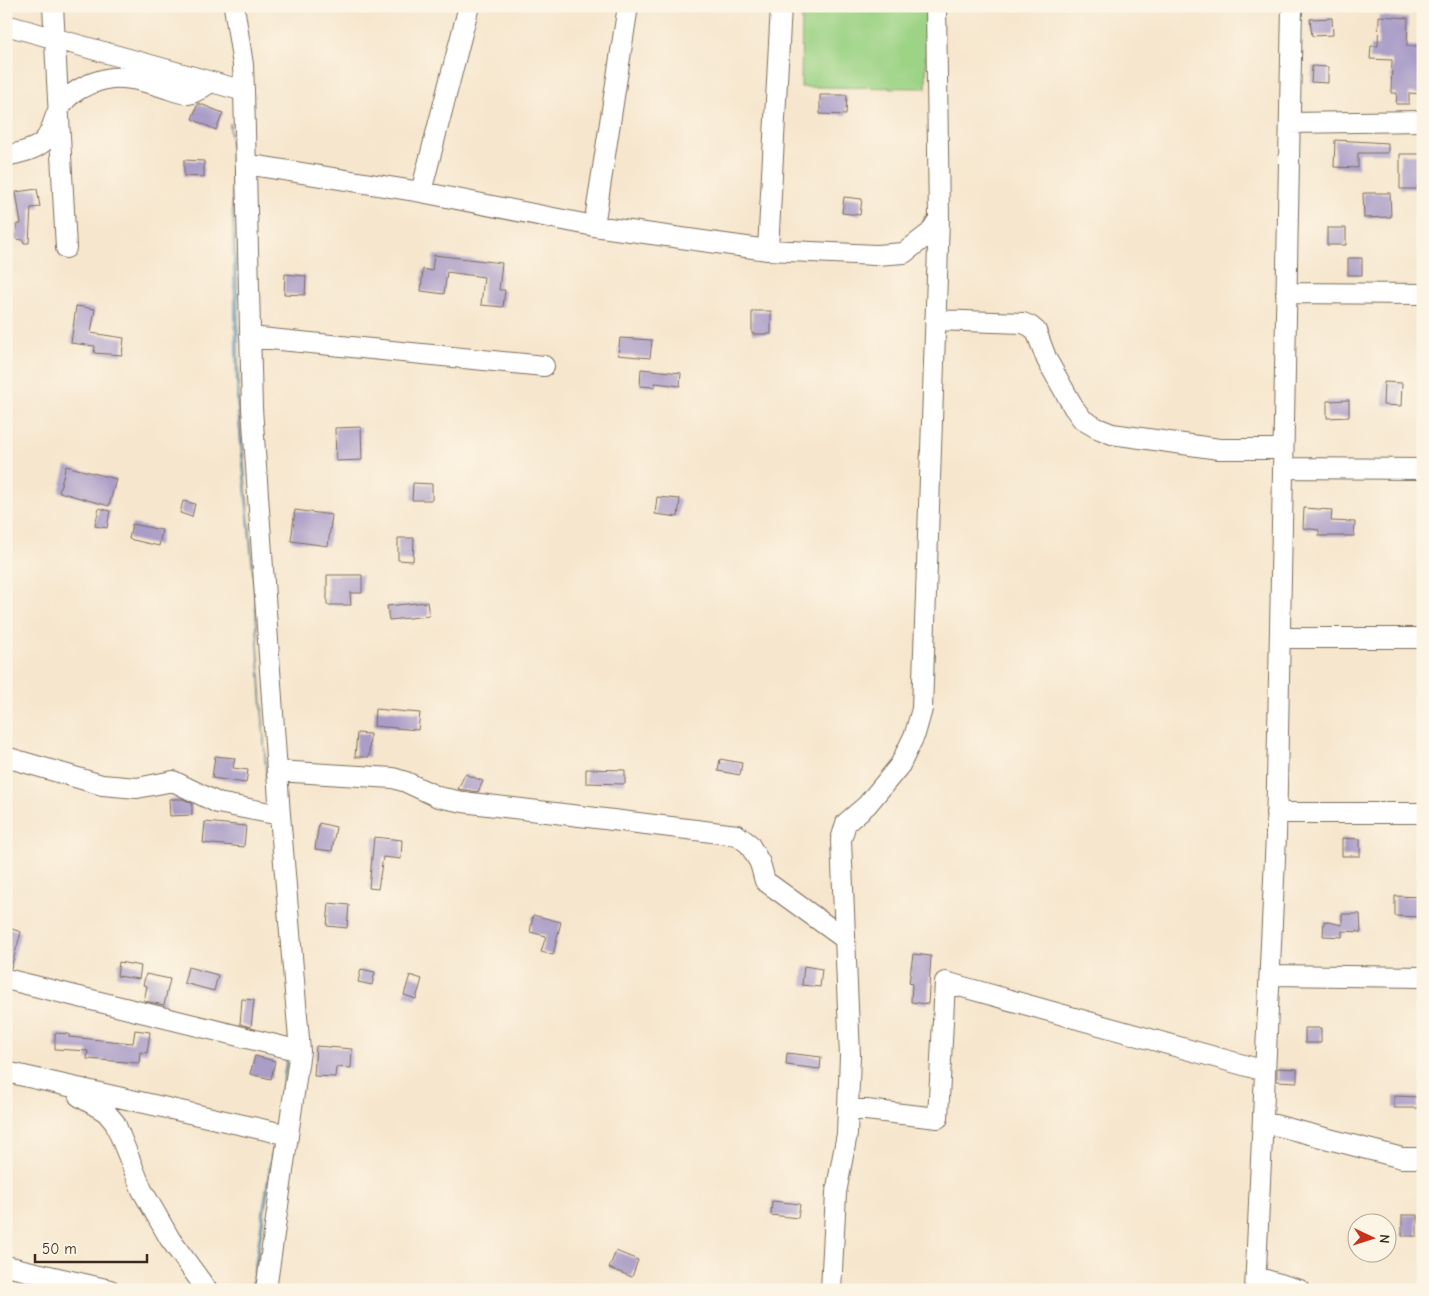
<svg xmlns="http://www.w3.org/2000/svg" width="1429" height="1296" font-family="'Comic Neue',sans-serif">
<rect width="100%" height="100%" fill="#fcf5e5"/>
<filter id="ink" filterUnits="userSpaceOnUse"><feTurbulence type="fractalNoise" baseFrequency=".02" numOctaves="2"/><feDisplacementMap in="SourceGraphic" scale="10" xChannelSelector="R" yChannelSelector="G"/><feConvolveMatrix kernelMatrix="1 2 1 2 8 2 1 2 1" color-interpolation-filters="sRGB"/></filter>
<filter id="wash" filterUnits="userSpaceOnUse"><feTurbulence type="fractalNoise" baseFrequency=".0096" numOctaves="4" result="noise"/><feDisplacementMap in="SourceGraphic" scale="20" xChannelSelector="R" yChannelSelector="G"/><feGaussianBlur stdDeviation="1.12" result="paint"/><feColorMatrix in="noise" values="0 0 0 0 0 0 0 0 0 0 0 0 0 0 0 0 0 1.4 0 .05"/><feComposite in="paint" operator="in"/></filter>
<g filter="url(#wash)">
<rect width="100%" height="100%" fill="#f6e6cd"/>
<path fill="#9cd385" stroke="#6c7e52" d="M802 6H927L926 88 801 87Z"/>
<path fill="#56a2ce" stroke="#486676" d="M230 123 238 299 239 405 255 587 268 805 254 588 237 405Z
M286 1059H288L277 1122Z
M273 1142 275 1143 253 1290H251Z"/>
<g id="blocks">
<path fill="#aa9dc8" d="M1379 16 1408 18 1407 46H1423L1422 94 1409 93V104H1396L1397 93H1391L1392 60 1370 59 1371 46H1378Z
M1332 18 1333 35 1312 36 1310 19Z
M1312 66 1328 67V83L1311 82Z
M820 95H847L846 115 820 114Z
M198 103 223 113 216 130 192 119Z
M1335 140 1388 143V153H1358V168L1334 167Z
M1400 154H1423V186H1417V189H1400Z
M184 160 204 161V177L184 176Z
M37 189 40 207 31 208 29 243H24L23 240 16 239 17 224H21L16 192Z
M1363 193H1390L1391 217 1364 218Z
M844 197 862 199 860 215 842 213Z
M1327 228H1346V245H1327Z
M434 255 502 263 499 290H505L503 307 481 305 484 277 447 272 444 294 421 291 423 269 432 271Z
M1348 258H1362V275H1348Z
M285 274 306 276 305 295 284 294Z
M76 306 95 309 91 333 124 338 122 355 94 353 95 346 71 343Z
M752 311H771V334H752Z
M620 338 652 340 650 358 618 355Z
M641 369 681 373 680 386 655 383V387L640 386Z
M1384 382 1402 383 1401 406 1383 405Z
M1349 400V417L1327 418V401Z
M361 427 362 460 336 461 335 428Z
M66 466 116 479 109 506 59 492Z
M413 483 432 484V500H412Z
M657 497 680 499 678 517 655 514Z
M183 501 195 504 192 517 180 513Z
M99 508 110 511 107 528 95 526Z
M1304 508 1332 510 1331 521 1355 522 1354 536H1319V530L1303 528Z
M295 510 332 515 328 546 291 541Z
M132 524 162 530 159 546 129 539Z
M398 538H414L413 561 398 560Z
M327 575H362V593H350L351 605H327Z
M427 602 429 616 389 620 387 606Z
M375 709 420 713 418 730 374 726Z
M357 733 370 734 369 757H355Z
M215 756 235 758 233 768 248 770 246 783 212 778Z
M720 759 742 763 740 775 718 771Z
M586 769 625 770V784L586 783Z
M465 774 483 781 478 792 458 789Z
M169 799H183L192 803V815L170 816Z
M205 822 246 826 244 847 203 843Z
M319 823 336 827 332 851 315 849Z
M374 837 402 840 401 859 383 857 378 889 369 888Z
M1342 838 1360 839V856H1342Z
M1395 896 1423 897 1422 917 1395 916Z
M329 903 349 905 347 928 327 926Z
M1342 914H1360L1361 932 1342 931V937L1323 936 1324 921 1342 925Z
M533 915 561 922 553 955 541 952 546 936 530 932Z
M6 927 21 932 11 968 6 967Z
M913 954 931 956 928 1004 911 1002 912 984 909 983Z
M119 962 141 966 139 979 117 976Z
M804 966 822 969 820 987 802 985Z
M188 967 218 975 214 991 184 983Z
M361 969 375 972 372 985 358 982Z
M146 974 170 979 164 1005 144 1001 147 986 143 985Z
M410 975 422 979 416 999 404 995Z
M242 999 254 1000 251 1027 240 1024Z
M1305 1028H1321V1043H1305Z
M135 1030 150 1032 147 1053 140 1052 139 1063 87 1059 88 1051 55 1049V1033L69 1034V1037L133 1043Z
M316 1046 352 1049 351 1068 336 1067 335 1077 314 1076Z
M787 1053 821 1057 820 1069 786 1065Z
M255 1056 275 1061 271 1079 250 1074Z
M1277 1068 1297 1069V1082L1277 1081Z
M1394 1096 1418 1097V1108H1394Z
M772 1201 800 1204 798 1218 771 1215Z
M1402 1215H1417V1236H1402Z
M616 1251 638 1260 632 1277 609 1268Z"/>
</g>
</g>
<g filter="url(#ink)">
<use href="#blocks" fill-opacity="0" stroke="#7c6c5b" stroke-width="1"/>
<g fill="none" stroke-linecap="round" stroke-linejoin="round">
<defs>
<path id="minor" d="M53 6 66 248
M234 6 243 65 244 91 252 408 280 815 300 1051 266 1290
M6 25 244 91
M1290 123 1423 121
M6 156C18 153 32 151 42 143 53 133 52 121 59 109 67 93 88 83 106 79 125 75 147 82 166 88 172 90 181 94 188 94 196 93 204 86 211 82
M246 164 421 192 594 226 768 250 876 255 904 253 930 233 939 219
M421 192 469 6
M594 226 628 6
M768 250 781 6
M1286 293 1423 294
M935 320 1023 323 1030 326 1036 331 1047 360 1074 408 1083 420 1097 428 1112 434 1219 449H1283
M250 337 544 366
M1283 468 1423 469
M1280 638H1423
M6 757 102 785 137 788 173 781 218 803 280 815
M277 771 393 778 406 782 438 797 463 802 737 835 749 844 760 863 765 881 845 939
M1276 813H1423
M1270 975 1423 977
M6 979 300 1051
M6 1072 288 1135
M79 1096 106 1112 115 1123 142 1190 170 1239 207 1290
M848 1108 938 1118 945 982 1265 1071
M1263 1122 1402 1158H1423
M6 1266 110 1290
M1256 1277 1300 1290
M831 1290 836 1193 847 1134 850 1056 841 840 846 823 867 805 900 765 915 734 922 709 939 219 936 6
M1255 1290 1276 836 1292 6"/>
</defs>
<use href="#minor" stroke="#7c6c5b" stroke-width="22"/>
<use href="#minor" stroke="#fff" stroke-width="20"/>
</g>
</g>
<rect width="1429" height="1296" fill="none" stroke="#fcf5e5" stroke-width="25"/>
<g transform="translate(1372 1238) rotate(94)"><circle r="24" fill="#fcf5e5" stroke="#afa495"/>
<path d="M0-4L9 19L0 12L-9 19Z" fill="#c8321e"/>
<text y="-8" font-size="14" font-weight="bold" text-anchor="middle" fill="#3b2a1e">N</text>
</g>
<path d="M35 1254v8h112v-8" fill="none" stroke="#3b2a1e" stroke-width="2.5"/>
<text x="42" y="1254" font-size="15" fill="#3b2a1e" stroke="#fcf5e5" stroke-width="4" paint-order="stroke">50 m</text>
</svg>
